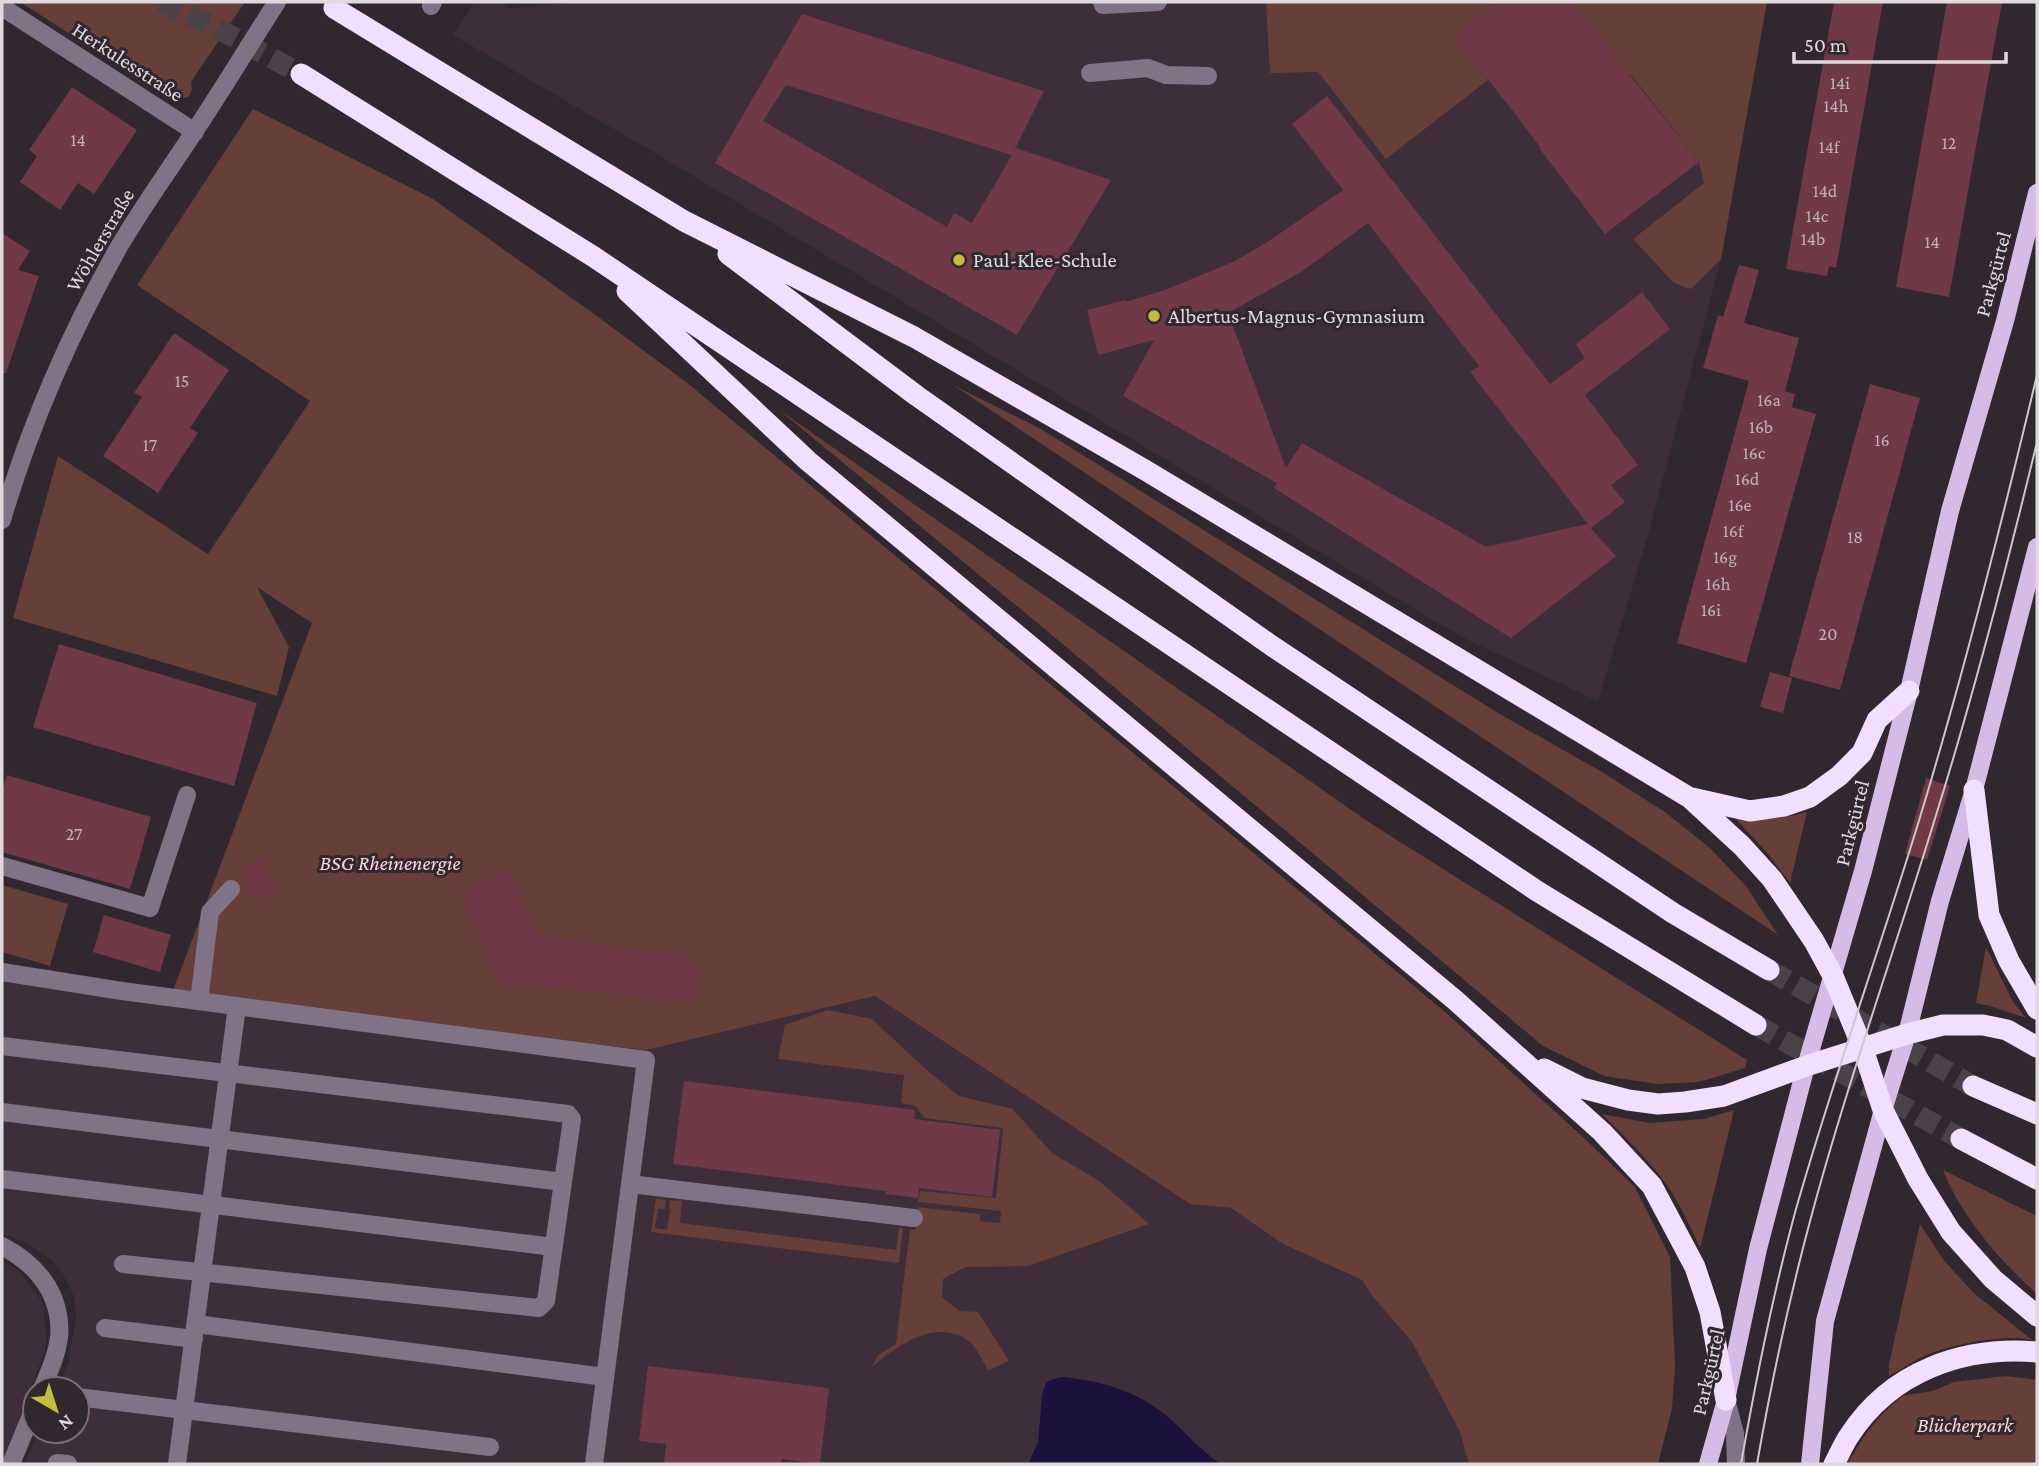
<svg xmlns="http://www.w3.org/2000/svg" width="2039" height="1466" font-family="'Crimson Pro',serif">
<rect width="100%" height="100%" fill="#31272e"/>
<path fill="#3e2e39" d="M475 2H497L509 8 577 2H1767L1721 259 1648 535 1598 701 1470 641 1421 613 667 160 453 35Z
M2 972 219 1003 646 1050 875 996 1190 1204 1231 1208 1283 1244 1362 1280 1373 1297 1412 1342 1460 1432 1469 1464H25L39 1431H77V1389H57L68 1363 76 1317 74 1296 62 1272 50 1259 30 1245 2 1233Z
M2 1261 19 1271 38 1295 43 1308 47 1338 44 1353 2 1464Z"/>
<path fill="#663f39" d="M20 2H245L191 82 192 90 188 97 173 100Z
M1266 2H1499L1455 37 1488 80 1386 159 1318 72 1270 73Z
M1572 2H1767L1721 259 1691 289 1674 283 1633 239 1704 183 1699 162 1632 76 1625 71Z
M253 109 433 199 590 311 686 382 1444 1011 1583 1137 1635 1187 1670 1257 1675 1365 1672 1409 1658 1464H1469L1460 1432 1412 1342 1373 1297 1362 1280 1283 1244 1231 1208 1190 1204 875 996 646 1050 219 1003 169 1001 312 623 257 587 289 647 277 696 13 618 58 456 208 554 310 401 137 285Z
M953 385 1041 429 1498 713 1602 772 1665 812 1711 849 1746 886 1778 935Z
M778 409 1370 823 1747 1060 1745 1068 1699 1082 1657 1084 1604 1076 1543 1046 1041 626Z
M1807 812 1790 883 1769 855 1736 819C1760 820 1783 819 1807 812Z
M2 885 68 904 50 966 2 952Z
M1986 947 2013 1002 2026 1018 1990 1006 1976 1003Z
M828 1010 872 1019 930 1073 959 1096 1013 1109 1052 1153 1098 1180 1149 1224 1028 1266 966 1267 943 1279 942 1297 959 1311 978 1312 1009 1361 988 1370C982 1361 976 1344 966 1339 934 1319 897 1346 873 1366L877 1356 896 1344 910 1230H915L917 1207 980 1214V1221L1000 1223 1001 1211 918 1202 920 1191 996 1198 1003 1128 925 1118 915 1106 901 1103 904 1075 778 1059 785 1025Z
M1734 1110 1700 1248C1690 1226 1680 1204 1666 1184 1647 1158 1624 1136 1602 1114L1650 1123 1704 1119Z
M1943 1170 2037 1216V1294C2000 1261 1961 1216 1943 1170Z
M656 1199 666 1200 665 1209H658L655 1228 667 1230 670 1210 669 1209 670 1200 682 1201 680 1223 896 1250 899 1228H903L899 1263 651 1232Z
M1920 1224 1944 1261 1975 1294 2032 1340C2005 1333 1948 1345 1922 1357 1911 1362 1900 1370 1889 1376V1364Z
M2006 1376 2037 1380V1464H1847L1867 1432 1883 1413 1902 1396 1932 1391 1954 1382Z"/>
<path fill="#1a113c" d="M1062 1377C1101 1381 1138 1391 1168 1417 1186 1433 1201 1451 1221 1464H1028L1038 1443 1042 1395 1046 1383 1050 1380Z"/>
<path fill="#6f3948" fill-rule="evenodd" d="M1499 2H1572L1699 162 1605 234 1539 148 1540 147 1513 111 1454 37Z
M1834 2H1883L1836 268 1829 266 1827 276 1786 269Z
M1947 2H2002L1949 297 1896 287Z
M802 14 1044 91 1012 155 1016 148 1111 180 1017 335 715 163ZM786 85 1012 155 972 223 954 213 947 227 763 121Z
M72 87 137 130 94 194 78 183 60 210 20 182 37 156 29 150Z
M1327 96 1550 384 1585 358 1576 344 1642 292 1670 329 1585 395 1638 465 1611 485 1625 502 1591 528 1470 372 1479 366 1368 223 1301 272 1228 313 1286 468 1302 443 1486 547 1587 524 1616 556 1511 638 1274 488 1277 483 1123 396 1154 340 1098 355 1087 310 1125 300 1126 302 1165 290 1235 261 1269 241 1343 190 1292 124Z
M2 233 30 251 18 270 39 276 6 373H2Z
M1739 265 1759 270 1744 323 1799 338 1785 391 1795 394 1792 407 1816 414 1746 663 1677 643 1749 381 1703 368 1718 315 1723 317Z
M174 333 229 370 190 428 198 433 158 493 103 456 142 397 134 393Z
M1870 384 1920 398 1840 690 1789 676Z
M59 644 257 703 234 786 33 727Z
M1770 672 1792 678 1783 713 1760 707Z
M7 775 151 817 130 889 2 852V791Z
M1926 778 1950 786 1927 860 1905 854Z
M262 858 278 889 256 901 240 869Z
M509 870 541 937 687 955 684 963 700 965 695 1003 621 994 500 984 461 892Z
M104 915 171 935 160 972 93 952Z
M684 1081 915 1110 914 1119 1000 1130 992 1197 919 1188 918 1198 886 1194V1191L673 1164Z
M648 1366 829 1388 820 1464 782 1459 781 1464H664L666 1444 639 1441Z"/>
<g fill="none" stroke-linecap="round" stroke-linejoin="round">
<path stroke="#4b4248" stroke-width="21" stroke-dasharray="21 10" stroke-linecap="butt" d="M161 2 211 25 301 74
M1769 970 1973 1086
M1756 1025 1961 1139"/>
<path stroke="#807388" stroke-width="18" d="M1102 2 1103 5 1158 2
M431 6 433 2
M2 7 195 132
M1090 73 1148 68 1166 75 1208 76
M2 520C29 428 69 336 116 252 140 210 168 172 194 132 223 89 249 45 277 2
M2 866 150 908 187 795
M2 972 122 991 646 1060 594 1464
M199 1001 210 912 231 889
M2 1046 568 1114 572 1119 546 1301 539 1308 123 1264
M2 1112 563 1182
M2 1179 554 1247
M630 1184 914 1218
M2 1246C32 1262 55 1286 59 1321 59 1326 60 1332 59 1337 57 1355 49 1372 42 1389
M196 1324 605 1377
M105 1328 194 1339
M77 1397 490 1447
M1726 1400 1735 1433 1736 1464
M57 1463 68 1464
M11 1464 35 1406
M177 1464 237 1006"/>
<path stroke="#d7bbe7" stroke-width="18" d="M1708 1464 1726 1400 1758 1249 1806 1066 1863 871 1909 691 1950 511 2005 321 2037 193
M1810 1464 1825 1321 1883 1110 1907 1034 1940 901 1974 790 2037 547"/>
<path stroke="#f2defe" stroke-width="21" d="M334 8 684 221 914 337 1145 470 1690 798 1742 846 1772 879 1814 941 1833 976 1863 1049 1883 1110 1918 1179 1951 1232 1993 1279 2037 1316
M301 74 594 257 1537 891 1756 1025
M728 254 917 396 1272 646 1673 913 1769 970
M627 291 808 461 1455 1000 1602 1132 1652 1186 1695 1267 1710 1312 1726 1400
M1974 790 1989 915 2009 961 2037 1009
M1692 798 1750 811 1784 806 1810 797 1839 776 1862 753 1877 720 1909 691
M1544 1069 1582 1088 1628 1100 1658 1104 1685 1102 1724 1096 1806 1066 1907 1034 1943 1025H1983L2007 1030 2037 1047
M1973 1086 2037 1114
M1961 1139 2037 1179
M1834 1464C1839 1455 1843 1445 1849 1436 1891 1371 1963 1346 2037 1352"/>
<path stroke="#cdc7cb" stroke-width="2" d="M1741 1464C1756 1379 1773 1293 1796 1209 1834 1076 1881 946 1921 814 1965 669 2002 522 2037 375
M1757 1464C1771 1384 1788 1304 1809 1225 1846 1086 1895 950 1937 812 1975 690 2007 566 2037 442"/>
</g>
<g fill="#c5bc3d" stroke="#31272e" stroke-width="2.5">
<circle cx="959" cy="260" r="7"/>
<circle cx="1154" cy="316" r="7"/>
</g>
<g text-anchor="middle" dominant-baseline="central" stroke-width="6" stroke-linejoin="round" paint-order="stroke">
<g font-size="18" fill="#c4b2b8">
<text x="1840" y="83">14i</text>
<text x="1836" y="106">14h</text>
<text x="78" y="140">14</text>
<text x="1949" y="143">12</text>
<text x="1829" y="147">14f</text>
<text x="1825" y="191">14d</text>
<text x="1817" y="216">14c</text>
<text x="1813" y="239">14b</text>
<text x="1932" y="242">14</text>
<text x="182" y="381">15</text>
<text x="1769" y="400">16a</text>
<text x="1761" y="427">16b</text>
<text x="1882" y="440">16</text>
<text x="150" y="445">17</text>
<text x="1754" y="453">16c</text>
<text x="1747" y="479">16d</text>
<text x="1740" y="505">16e</text>
<text x="1733" y="531">16f</text>
<text x="1855" y="537">18</text>
<text x="1725" y="557">16g</text>
<text x="1718" y="584">16h</text>
<text x="1711" y="610">16i</text>
<text x="1828" y="634">20</text>
<text x="74" y="834">27</text>
</g>
<g font-size="21" fill="#e0dade" stroke="#31272e">
<text transform="translate(128 62) rotate(33)">Herkulesstraße</text>
<text transform="translate(100 240) rotate(-60)">Wöhlerstraße</text>
<text transform="translate(1993 274) rotate(-75)">Parkgürtel</text>
<text transform="translate(1852 823) rotate(-76)">Parkgürtel</text>
<text transform="translate(1708 1372) rotate(-77)">Parkgürtel</text>
</g>
<g font-size="21" fill="#e0dade" stroke="#31272e" text-anchor="start">
<text x="973" y="260">Paul-Klee-Schule</text>
<text x="1168" y="316">Albertus-Magnus-Gymnasium</text>
</g>
<g font-size="21" font-style="italic" fill="#fcd6d0" stroke="#31272e">
<text x="390" y="863">BSG Rheinenergie</text>
<text x="1965" y="1425">Blücherpark</text>
</g>
</g>
<rect width="2039" height="1466" fill="none" stroke="#e0dade" stroke-width="7"/>
<g transform="translate(56 1410) rotate(141)"><circle r="33" fill="#31272e" stroke="#776f74" stroke-width="2"/>
<path d="M0-5L12 26L0 18L-12 26Z" fill="#c5bc3d"/>
<text y="-10" font-size="19" font-weight="bold" text-anchor="middle" fill="#e0dade">N</text>
</g>
<path d="M1794 52v10h212v-10" fill="none" stroke="#e0dade" stroke-width="3.5"/>
<text x="1804" y="52" font-size="21" fill="#e0dade" stroke="#31272e" stroke-width="5" paint-order="stroke">50 m</text>
</svg>
